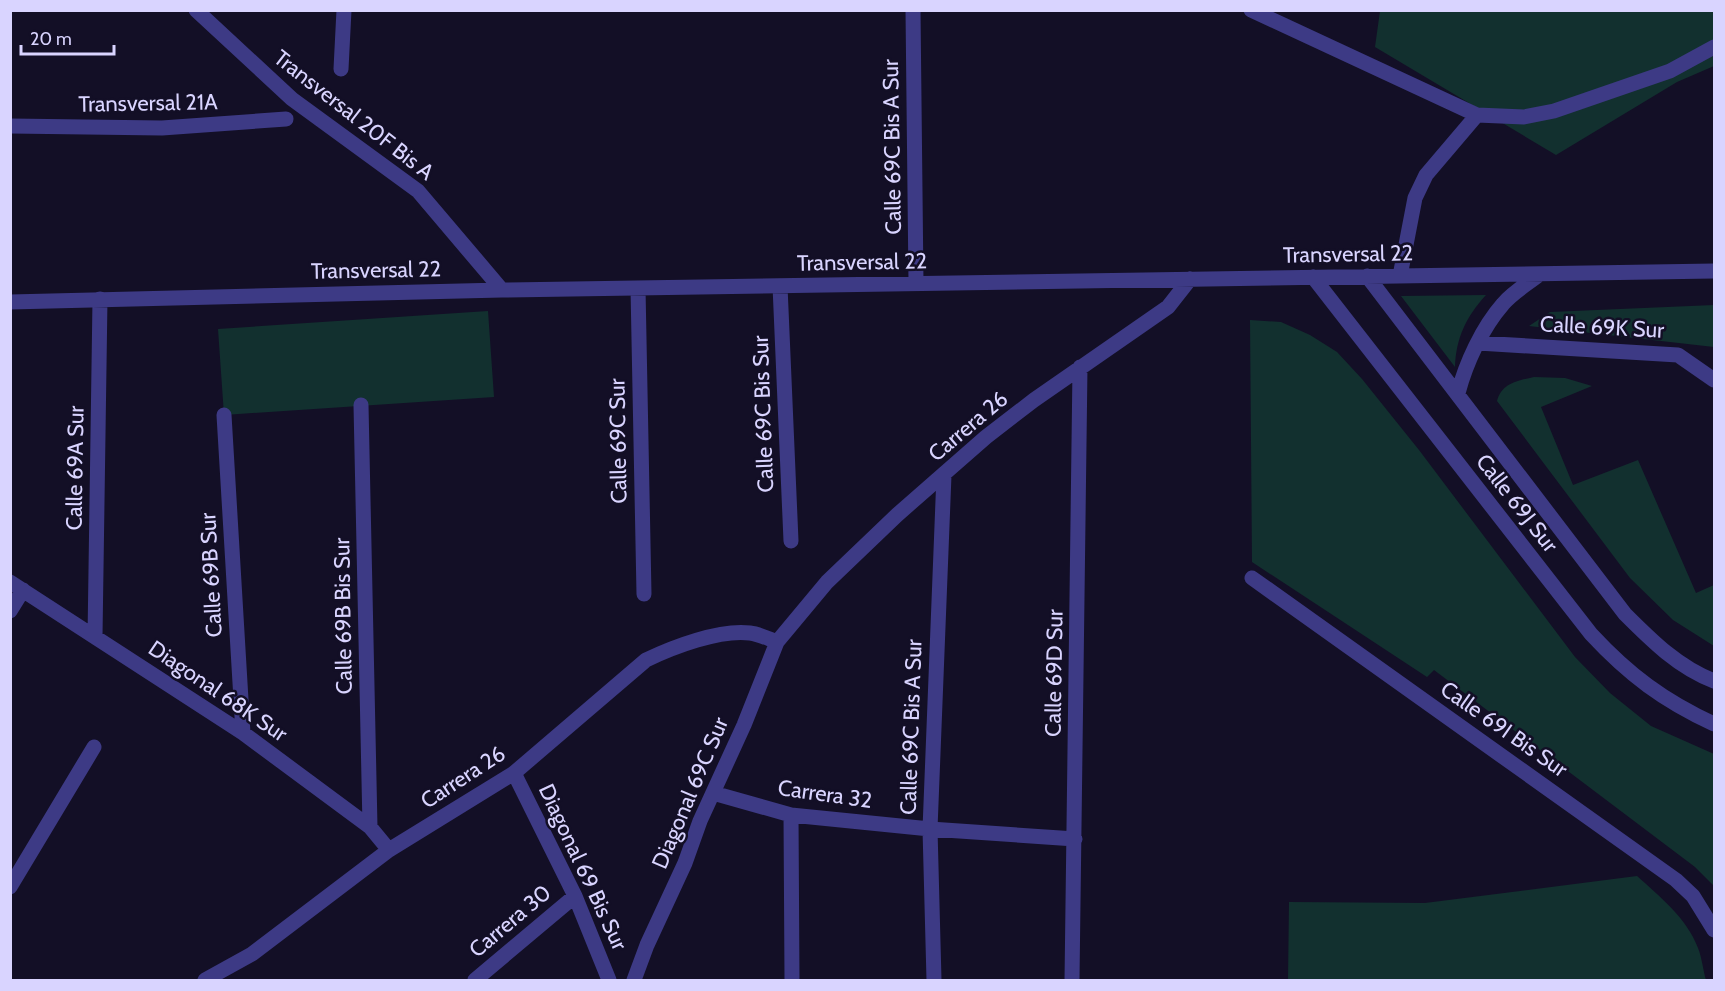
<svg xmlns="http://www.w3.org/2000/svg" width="1725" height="991" font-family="Cabin,sans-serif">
<rect width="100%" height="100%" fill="#130f26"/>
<path fill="#12302f" d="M1380 11H1714V66L1677 82 1556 155 1375 47Z
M1486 295C1466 317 1456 338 1455 367L1401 296Z
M1714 305V347L1529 326 1550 312Z
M488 311 494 397 224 415 218 329Z
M1250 320 1281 322 1310 335 1337 352 1362 379 1419 450 1575 657 1610 693 1651 726 1714 754V886L1695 867 1434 670 1427 677 1252 562Z
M1534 377 1565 378 1592 386 1541 407 1573 485 1638 460 1696 593 1714 585V646L1673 620 1630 578 1497 401C1502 383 1517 381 1534 377Z
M1637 876C1659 896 1687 918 1698 948 1702 958 1703 970 1706 980H1288L1289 902 1425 903Z"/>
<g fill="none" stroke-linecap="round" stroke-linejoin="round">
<path stroke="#3d3a85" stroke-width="15" d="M196 10 292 99 418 191 502 290
M913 10 916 283
M1251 10 1477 115 1524 117 1554 111 1670 71 1714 47
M341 69 344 10
M10 126 162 128 286 119
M1367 276 1625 614C1652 641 1678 667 1714 681
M1400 276 1415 198 1426 175 1477 115
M1313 277 1591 634C1629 675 1664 701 1714 724
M780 286 791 541
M638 288 644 594
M10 302 502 290 1714 271
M1478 343 1678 355 1714 380
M1458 393C1466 363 1482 328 1503 304 1513 292 1529 283 1540 274
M361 405 370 827
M224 415 243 733
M1252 578 1676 880 1693 896 1714 930
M10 582 243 733 370 827 389 850
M10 611 23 590
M95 637 100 299
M514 773 575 896 609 980
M713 793 791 815 930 829 1075 839
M791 815 792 980
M10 887 94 747
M205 980 252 954 389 850 514 773 646 660C673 647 720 629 750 633 759 634 769 639 777 642
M475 980 575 896
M634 980 647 945 685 863 700 821 744 725 777 642 827 582 897 515 986 437 1034 400 1168 307 1190 279
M934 980 930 829 944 475
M1072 980 1080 367"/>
</g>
<g text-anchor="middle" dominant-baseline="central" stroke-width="5" stroke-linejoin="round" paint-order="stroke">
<g font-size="22" fill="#d9d4ff" stroke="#130f26">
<text transform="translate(148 103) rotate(-1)">Transversal 21A</text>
<text transform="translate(354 115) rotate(38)">Transversal 20F Bis A</text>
<text transform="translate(892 147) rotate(-91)">Calle 69C Bis A Sur</text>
<text transform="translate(1348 254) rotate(-1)">Transversal 22</text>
<text transform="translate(862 262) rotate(-1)">Transversal 22</text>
<text transform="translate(376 270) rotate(-1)">Transversal 22</text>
<text transform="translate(1602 327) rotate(3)">Calle 69K Sur</text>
<text transform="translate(763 414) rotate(-92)">Calle 69C Bis Sur</text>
<text transform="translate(968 426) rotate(-40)">Carrera 26</text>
<text transform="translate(618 441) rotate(-91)">Calle 69C Sur</text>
<text transform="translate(75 468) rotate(-89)">Calle 69A Sur</text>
<text transform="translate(1517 503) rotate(52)">Calle 69J Sur</text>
<text transform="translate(211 575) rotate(-93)">Calle 69B Sur</text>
<text transform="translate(343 616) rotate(-91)">Calle 69B Bis Sur</text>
<text transform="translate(1054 673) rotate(-89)">Calle 69D Sur</text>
<text transform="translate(218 691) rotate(34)">Diagonal 68K Sur</text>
<text transform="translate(911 727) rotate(-88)">Calle 69C Bis A Sur</text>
<text transform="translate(1504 729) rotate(35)">Calle 69I Bis Sur</text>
<text transform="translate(463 777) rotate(-33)">Carrera 26</text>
<text transform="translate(690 793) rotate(-67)">Diagonal 69C Sur</text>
<text transform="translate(825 794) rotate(8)">Carrera 32</text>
<text transform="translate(583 867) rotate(65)">Diagonal 69 Bis Sur</text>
<text transform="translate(510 921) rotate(-40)">Carrera 30</text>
</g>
</g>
<rect width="1725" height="991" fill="none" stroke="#d9d4ff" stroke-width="24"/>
<path d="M21 45v9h93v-9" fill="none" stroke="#d9d4ff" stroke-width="3"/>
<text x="30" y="45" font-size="18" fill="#d9d4ff" stroke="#130f26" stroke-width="4.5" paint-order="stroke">20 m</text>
</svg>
